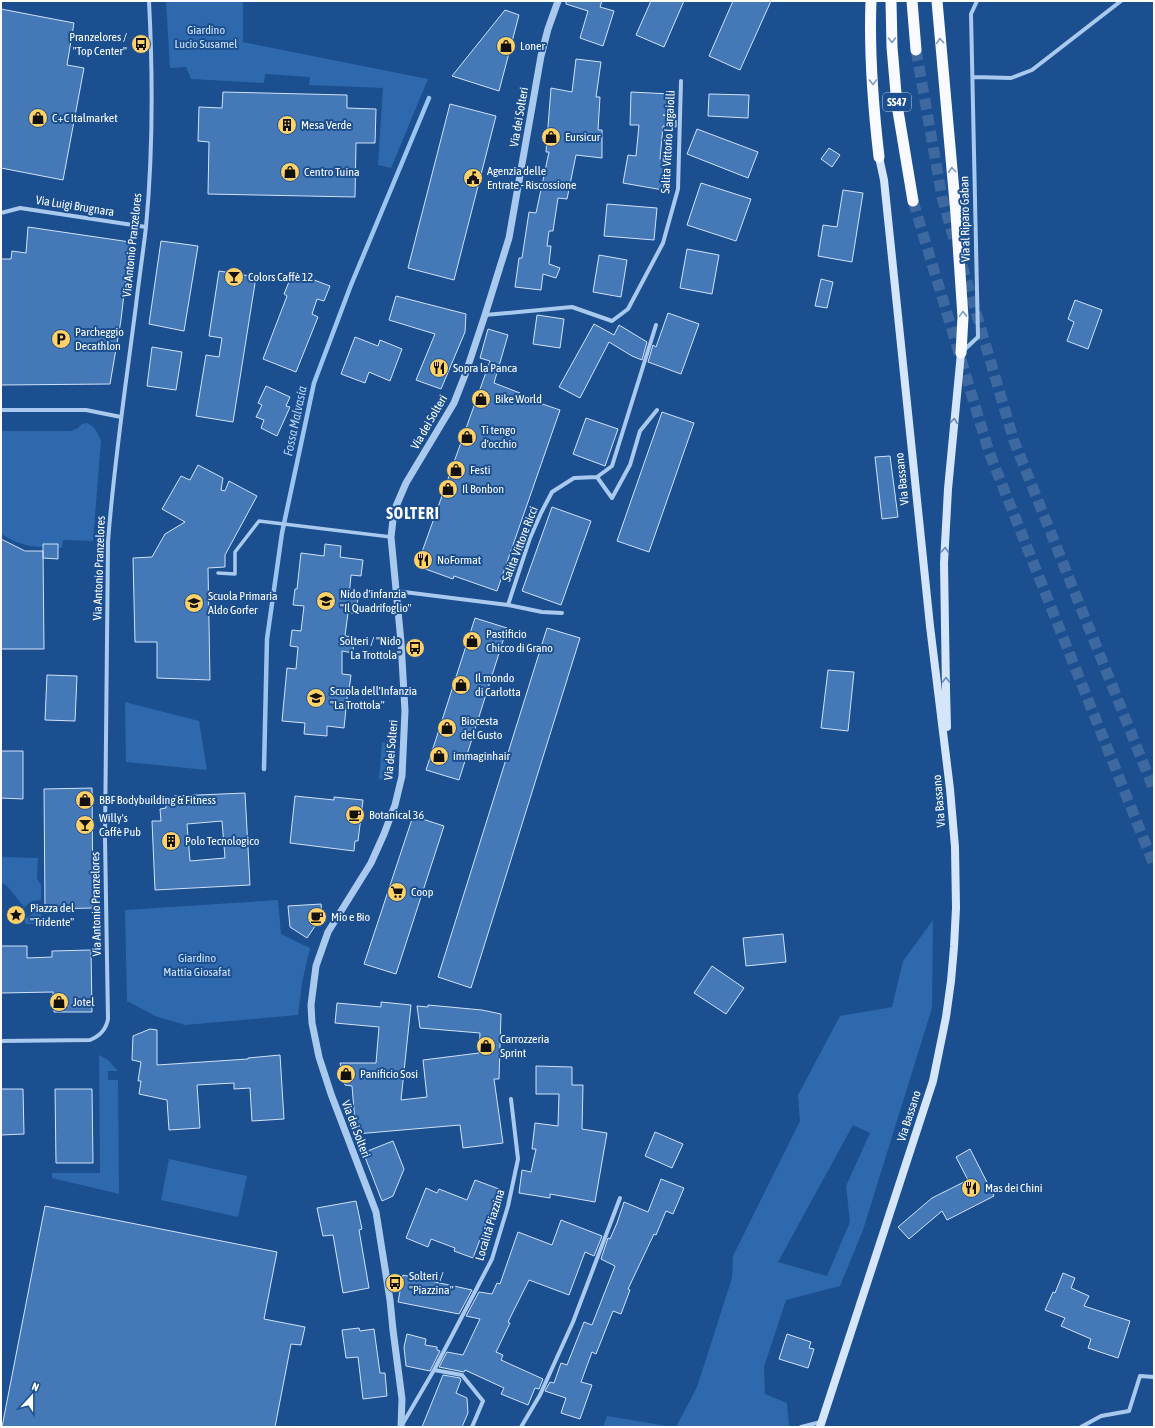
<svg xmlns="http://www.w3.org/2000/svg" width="1155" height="1428" font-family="'Asap Condensed',sans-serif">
<rect width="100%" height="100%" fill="#1b4f8f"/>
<path fill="#2e69ad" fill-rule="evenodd" d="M166 1H243V42L428 79 391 168 378 165 383 88 309 85 310 77 265 74 264 83 191 79 186 67 170 68Z
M87 423C95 427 98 432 101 441L93 541 63 540 62 548C36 547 24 548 1 534V431H70L78 428 82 424Z
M125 702 199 721 207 770 126 762Z
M382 742 387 743V780L379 779Z
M1 857 38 858 37 879 41 885V900L32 901 24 907 7 886 1 882Z
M278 900 281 934 310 948 302 983 298 1015 185 1025 155 1016 127 1001 125 910Z
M36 911H41V924H25V919Z
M933 920 932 1008 863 1230 840 1286 786 1300 764 1367 765 1394 787 1403 789 1427H676L697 1387 732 1278 733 1256 800 1121 798 1095 840 1016 892 1007 903 961ZM853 1125 870 1133 846 1186 850 1222 827 1276 778 1262Z
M99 1055 108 1060 118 1071H108V1080H118L119 1194 52 1178V1173H100Z
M169 1159 247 1176 238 1217 161 1200Z
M607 1416 673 1427H603Z"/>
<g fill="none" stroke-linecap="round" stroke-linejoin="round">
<path stroke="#9cc4f0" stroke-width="4.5" d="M264 769 267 639 282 533 314 383 351 285 429 98"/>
</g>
<path fill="#4478b7" stroke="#cfe3fa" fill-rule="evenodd" d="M566 1H602L600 7 614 11 603 46 580 38 588 11 566 4Z
M651 1H684L664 47 636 35Z
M733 1H771L740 70 709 56Z
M1 9 74 23 67 65 84 68 63 180 1 168Z
M505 10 519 15 499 91 452 76Z
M576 59 601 62 596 97H600L598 130H602V158L576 155 567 199 558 198 553 231H549L547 246H551L549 264 560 268 556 278 543 274 541 290 515 287 519 258H522L529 212 536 213 549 152H546L551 88 572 92Z
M223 92 347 95V108L376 109 375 143H356L355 197 208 194 209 142 198 141 199 107 222 108Z
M631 92 671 94 670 115H663L676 120V127L663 126 660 159 668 161 663 190 623 183 628 155 636 156 639 125H630Z
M709 94 749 95 748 118 708 116Z
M450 104 496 116 454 280 408 268Z
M697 129 758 152 748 178 687 154Z
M829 148 840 155 832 167 821 159Z
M701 183 751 199 736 241 687 225Z
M843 190 863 193 852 262 818 256 823 225 837 227Z
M607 204 657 208 654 240 604 236Z
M28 227 130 242 121 320 110 384 1 385V259H11L12 251 26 253Z
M161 241 198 246 184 331 149 324Z
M687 249 719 255 712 294 680 288Z
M599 255 627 260 621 297 593 292Z
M219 271 256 277 233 422 196 416 206 355 219 357 222 338 209 336Z
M293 272 330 286 324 301 317 299 312 314 318 317 296 372 263 359 287 296 284 294Z
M821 279 833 282 827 308 815 306Z
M396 296 466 314 465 332 441 389 416 380 435 334 389 320Z
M1075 300 1102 310 1088 349 1067 341 1074 322 1068 319Z
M668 313 699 324 681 374 648 362 653 345 656 347Z
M537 315 564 319 560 348 533 344Z
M594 324 614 335 619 325 647 342 642 360 632 356 609 342 580 398 559 387Z
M488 329 508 335 494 383 520 393 519 396 560 410 497 591 454 576 453 579 417 566 490 361 480 358Z
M355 337 378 346 380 340 402 349 390 381 369 372 365 383 341 374Z
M152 347 182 352 176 390 147 386Z
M266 386 290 397 286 406 290 407 277 436 261 428 264 420 256 417 262 405 258 403Z
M662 412 694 423 649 552 617 541Z
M586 418 618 429 605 466 573 454Z
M890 456 898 517 882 519 875 457Z
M198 465 223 478 221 490 225 491 229 481 257 496 225 555V567L208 568 210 680 157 678V642H135L133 558 152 557 165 534 185 522 162 509 181 476 190 480Z
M552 507 591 521 561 605 522 591Z
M1 539 25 551H43L44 649H1Z
M43 544H58V559L43 558Z
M325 544 341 546 340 557 363 560 361 576 351 575 349 597 358 598 356 613H348L345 636 354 637 353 653 342 651V674L351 675 349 690H348L344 728 327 726V736L304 734 305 723 282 721 287 668 296 669 298 647 290 646 292 630 301 631 304 606 293 605 295 589H297L301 553 324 556Z
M475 618 507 628 459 780 426 770Z
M547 628 580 638 471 988 438 977Z
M828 670 854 672 848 731 821 728Z
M47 675 77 676 75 721 45 720Z
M1 751H23V799L1 798Z
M92 788 93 908 45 909 44 789Z
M245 793 250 885 155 890 152 821H161L160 809 166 808V805L174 804V796ZM222 821 225 858 190 861 187 824Z
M295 796 334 800V797L363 800 358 841H355L354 851 290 843Z
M413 816 444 826 396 974 364 964Z
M321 904 322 916 307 938 290 927 288 906Z
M783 934 786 962 746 966 743 938Z
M1 946H27V958L52 957V951L91 950 92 1012H54L53 992 1 993Z
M712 966 744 988 726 1014 694 993Z
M381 1002 411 1005 401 1100 427 1097 423 1060 479 1053 480 1033 420 1028 417 1006 428 1007V1005L482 1010 501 1014 499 1079H494L503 1143 463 1148 460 1125 356 1134 352 1086 345 1085 340 1063H376L379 1027 335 1023 337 1003 381 1007Z
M150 1029 157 1030V1065L248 1059V1058L280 1055 284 1119 252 1121 250 1088 234 1089V1083L197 1085 200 1128 169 1130 167 1100 139 1094 141 1081H138L141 1062 132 1060 133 1036Z
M536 1066 572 1067V1085H583L582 1129 607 1133 595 1202 550 1194V1198L519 1193 522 1170 531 1172 536 1149H532L535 1123 558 1126 559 1094H536Z
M1 1089H23L24 1134 1 1135Z
M55 1089H92L93 1163H56Z
M655 1132 683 1144 672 1168 645 1156Z
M393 1141 404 1169 393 1196 382 1201 365 1157V1152Z
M970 1149 994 1196 947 1220 942 1211 909 1239 898 1227 932 1198 968 1180 956 1157Z
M661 1179 684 1188 673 1214 666 1211 656 1235 654 1234 628 1289 630 1290 621 1314 613 1311 596 1354 592 1352 581 1382 592 1385 580 1419 561 1413 566 1398 545 1391 550 1382 554 1383 561 1363 567 1365 584 1322 592 1325 615 1266 601 1259 608 1238 610 1239 617 1223 624 1202 648 1212Z
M475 1180 499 1189 473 1258 454 1251 455 1248 431 1239 428 1247 406 1238 426 1188 437 1193 439 1189 467 1200Z
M356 1201 362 1229 359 1230 369 1288 343 1293 333 1235 323 1236 317 1208Z
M45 1206 277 1252 264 1319 305 1327 301 1345 291 1344 275 1427H2Z
M561 1220 602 1236 594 1256 585 1252 569 1295 529 1280 508 1322 510 1323 496 1352 503 1355 501 1360 543 1379 539 1389 535 1388 528 1405 501 1394 504 1388 465 1370 464 1372 439 1367 447 1352 463 1355 480 1319 466 1316 479 1292 492 1294 497 1283 500 1284 518 1232 552 1245Z
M1063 1273 1075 1278 1071 1288 1089 1296 1084 1306 1130 1321 1118 1358 1088 1348 1091 1339 1061 1326 1065 1318 1045 1310 1053 1292 1055 1293Z
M403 1275 472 1290 459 1314 398 1302Z
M359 1328 360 1331 374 1329 380 1373H385L387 1396 363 1399 358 1357 346 1358 342 1330Z
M407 1334 426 1339 425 1345 437 1347V1350L440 1351 430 1371 406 1366 404 1347Z
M787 1334 811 1342 809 1348 814 1349 808 1368 779 1359Z
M443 1375 460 1378 461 1380 456 1393 467 1398 468 1413 462 1427H422Z"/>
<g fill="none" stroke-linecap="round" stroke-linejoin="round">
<path stroke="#3d69a0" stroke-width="11" stroke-dasharray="11 5.5" stroke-linecap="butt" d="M916 50 942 197 955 243
M913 201 989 452 1154 865
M962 265 1014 441 1154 790"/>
<path stroke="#a9c9ee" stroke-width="3.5" d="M218 573 235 574V552L259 521 391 537"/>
<path stroke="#a9c9ee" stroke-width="4" d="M974 77 1011 78 1032 70 1121 1
M1 213 20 208 146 227
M485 315 572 307 612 321 628 309 663 243 678 189 681 81
M963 351 978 337 971 14 977 1
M1 410H86L121 417
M597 477 612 498 630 465 640 431 657 410
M396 591 508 605 542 612 562 613
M508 605 530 538 541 513 552 492 574 478 597 477 612 466 656 325
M1 1041 90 1040C100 1036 106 1030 108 1019L105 838 108 542C114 462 126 384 136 305 139 279 143 253 146 227 153 152 153 77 149 1
M434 1370 462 1375 483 1401 472 1427
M402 1425 434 1370 492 1259 508 1206 518 1159 511 1099
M521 1427 540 1395 573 1322 620 1198
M801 1427 821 1422
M1081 1427 1101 1416 1129 1411 1140 1376 1154 1377"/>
<path stroke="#a9c9ee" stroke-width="7" d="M401 1427 402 1399 393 1330 390 1300 376 1212 331 1094 319 1057 312 1023 311 1005 316 966 328 932 371 863 384 834 395 805 402 776 405 711 401 642 391 537 394 511 406 483 454 403 465 375 485 315 509 238 541 56 548 29 558 1"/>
<path stroke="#d6e6fa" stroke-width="8" d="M947 727 946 689 944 563 948 489 961 353
M820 1427 933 1081 946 1017 951 981 954 947 956 908 955 847 950 789 930 626 884 180 879 157"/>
<path stroke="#f8faff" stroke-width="11" d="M871 1C869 53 873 105 879 157
M891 1 892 47 897 105 913 201
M912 1 916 50
M937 1 956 214 963 317 961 353"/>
</g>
<defs><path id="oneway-chevron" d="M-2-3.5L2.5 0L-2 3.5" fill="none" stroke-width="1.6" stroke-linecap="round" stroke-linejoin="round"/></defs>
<g stroke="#7e9cc1">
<use href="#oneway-chevron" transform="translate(892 40) rotate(89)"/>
<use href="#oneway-chevron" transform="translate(940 41) rotate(-96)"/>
<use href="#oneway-chevron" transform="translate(873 82) rotate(88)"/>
<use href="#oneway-chevron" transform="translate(952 170) rotate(-95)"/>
<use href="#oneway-chevron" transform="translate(963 314) rotate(-92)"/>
</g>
<g stroke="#668bba">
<use href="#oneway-chevron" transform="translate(954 421) rotate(-84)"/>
<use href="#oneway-chevron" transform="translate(945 550) rotate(-87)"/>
<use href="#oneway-chevron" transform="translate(946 680) rotate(-90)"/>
</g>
<defs>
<symbol id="bus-disc" viewBox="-11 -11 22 22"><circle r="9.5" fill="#ffd166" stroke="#1b4f8f"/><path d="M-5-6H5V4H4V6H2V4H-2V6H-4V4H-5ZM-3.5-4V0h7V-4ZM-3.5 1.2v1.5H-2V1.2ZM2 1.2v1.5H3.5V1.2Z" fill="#111"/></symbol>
<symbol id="shop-disc" viewBox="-11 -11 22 22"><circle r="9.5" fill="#ffd166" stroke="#1b4f8f"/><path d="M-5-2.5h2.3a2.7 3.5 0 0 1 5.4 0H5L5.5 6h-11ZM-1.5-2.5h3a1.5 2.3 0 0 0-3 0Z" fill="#111"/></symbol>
<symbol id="building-disc" viewBox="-11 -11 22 22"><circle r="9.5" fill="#ffd166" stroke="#1b4f8f"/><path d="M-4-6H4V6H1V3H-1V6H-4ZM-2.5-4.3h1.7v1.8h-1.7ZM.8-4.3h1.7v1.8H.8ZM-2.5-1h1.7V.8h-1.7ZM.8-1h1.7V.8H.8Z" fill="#111"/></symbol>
<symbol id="civic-disc" viewBox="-11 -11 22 22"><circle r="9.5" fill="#ffd166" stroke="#1b4f8f"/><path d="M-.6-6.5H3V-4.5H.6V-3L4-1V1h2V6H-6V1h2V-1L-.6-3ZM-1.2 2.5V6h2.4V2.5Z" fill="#111"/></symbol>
<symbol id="bar-disc" viewBox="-11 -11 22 22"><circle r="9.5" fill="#ffd166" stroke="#1b4f8f"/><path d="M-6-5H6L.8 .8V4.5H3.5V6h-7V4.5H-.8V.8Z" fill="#111"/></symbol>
<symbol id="parking-disc" viewBox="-11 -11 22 22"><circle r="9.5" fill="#ffd166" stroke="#1b4f8f"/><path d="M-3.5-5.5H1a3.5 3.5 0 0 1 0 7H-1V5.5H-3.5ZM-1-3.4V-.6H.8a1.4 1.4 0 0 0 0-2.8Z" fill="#111"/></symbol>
<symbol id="restaurant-disc" viewBox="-11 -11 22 22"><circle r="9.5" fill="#ffd166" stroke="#1b4f8f"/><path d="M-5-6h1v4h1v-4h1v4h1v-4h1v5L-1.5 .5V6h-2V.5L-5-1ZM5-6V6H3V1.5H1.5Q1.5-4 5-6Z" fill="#111"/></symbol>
<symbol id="school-disc" viewBox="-11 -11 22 22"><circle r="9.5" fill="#ffd166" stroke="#1b4f8f"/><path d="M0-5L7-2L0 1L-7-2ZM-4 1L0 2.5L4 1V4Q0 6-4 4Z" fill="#111"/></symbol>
<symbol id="cafe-disc" viewBox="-11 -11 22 22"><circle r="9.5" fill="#ffd166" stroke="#1b4f8f"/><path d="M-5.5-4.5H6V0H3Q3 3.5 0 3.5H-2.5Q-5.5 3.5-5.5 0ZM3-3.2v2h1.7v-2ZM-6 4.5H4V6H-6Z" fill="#111"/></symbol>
<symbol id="supermarket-disc" viewBox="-11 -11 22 22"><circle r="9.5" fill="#ffd166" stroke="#1b4f8f"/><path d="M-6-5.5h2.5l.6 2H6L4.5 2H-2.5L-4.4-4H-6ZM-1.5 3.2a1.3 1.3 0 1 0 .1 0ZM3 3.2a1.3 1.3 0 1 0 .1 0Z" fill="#111"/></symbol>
<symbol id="sight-disc" viewBox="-11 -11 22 22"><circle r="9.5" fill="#ffd166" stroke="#1b4f8f"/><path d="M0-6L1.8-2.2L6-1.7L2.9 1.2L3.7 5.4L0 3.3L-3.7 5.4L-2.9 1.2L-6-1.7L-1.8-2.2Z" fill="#111"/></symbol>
</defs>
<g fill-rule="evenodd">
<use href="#bus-disc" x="130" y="33" width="22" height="22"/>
<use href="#shop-disc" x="495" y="35" width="22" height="22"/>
<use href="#shop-disc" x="27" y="107" width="22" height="22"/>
<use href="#building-disc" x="276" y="114" width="22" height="22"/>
<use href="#shop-disc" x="540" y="126" width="22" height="22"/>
<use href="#shop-disc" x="279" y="161" width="22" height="22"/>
<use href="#civic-disc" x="462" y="167" width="22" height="22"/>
<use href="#bar-disc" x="223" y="266" width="22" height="22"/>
<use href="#parking-disc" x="50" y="328" width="22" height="22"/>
<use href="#restaurant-disc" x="428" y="357" width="22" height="22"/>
<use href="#shop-disc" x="470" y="388" width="22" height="22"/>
<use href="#shop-disc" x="456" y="426" width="22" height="22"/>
<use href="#shop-disc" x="445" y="459" width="22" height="22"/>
<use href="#shop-disc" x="437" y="478" width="22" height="22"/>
<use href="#restaurant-disc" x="412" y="549" width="22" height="22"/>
<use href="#school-disc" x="315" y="590" width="22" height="22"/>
<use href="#school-disc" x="183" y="592" width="22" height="22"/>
<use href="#shop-disc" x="461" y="630" width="22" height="22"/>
<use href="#bus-disc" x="404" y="637" width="22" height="22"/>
<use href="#shop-disc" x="450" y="674" width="22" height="22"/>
<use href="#school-disc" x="305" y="687" width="22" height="22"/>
<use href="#shop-disc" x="436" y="717" width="22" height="22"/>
<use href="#shop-disc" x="428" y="745" width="22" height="22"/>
<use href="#shop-disc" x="74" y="789" width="22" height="22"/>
<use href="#cafe-disc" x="344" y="804" width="22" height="22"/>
<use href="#bar-disc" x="74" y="814" width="22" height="22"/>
<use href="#building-disc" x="160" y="830" width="22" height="22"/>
<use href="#supermarket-disc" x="386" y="881" width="22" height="22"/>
<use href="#sight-disc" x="5" y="904" width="22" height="22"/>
<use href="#cafe-disc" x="306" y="906" width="22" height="22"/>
<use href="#shop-disc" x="48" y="991" width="22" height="22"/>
<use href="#shop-disc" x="475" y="1035" width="22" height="22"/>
<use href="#shop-disc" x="335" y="1063" width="22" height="22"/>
<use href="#restaurant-disc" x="960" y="1177" width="22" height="22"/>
<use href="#bus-disc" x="384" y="1272" width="22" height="22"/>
</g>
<g text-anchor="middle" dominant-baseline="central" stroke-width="4" stroke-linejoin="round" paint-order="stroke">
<rect fill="#1b4f8f" stroke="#bbcadd" stroke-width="1" x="883" y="93" width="28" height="18" rx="3"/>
<g font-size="11" font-weight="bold" fill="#fff">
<text x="897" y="102">SS47</text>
</g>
<g font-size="12" fill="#cfe3fa" stroke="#1b4f8f">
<text x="206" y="30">Giardino<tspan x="206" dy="14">Lucio Susamel</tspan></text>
<text x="197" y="958">Giardino<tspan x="197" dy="14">Mattia Giosafat</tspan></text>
</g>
<g font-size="12" fill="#fff" stroke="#1b4f8f" text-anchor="start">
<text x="127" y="37" text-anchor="end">Pranzelores /<tspan x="127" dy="14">"Top Center"</tspan></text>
<text x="520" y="46">Loner</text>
<text x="52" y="118">C+C Italmarket</text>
<text x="301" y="125">Mesa Verde</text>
<text x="565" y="137">Eursicur</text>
<text x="487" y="171">Agenzia delle<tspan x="487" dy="14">Entrate - Riscossione</tspan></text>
<text x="304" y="172">Centro Tuina</text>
<text x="248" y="277">Colors Caffè 12</text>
<text x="75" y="332">Parcheggio<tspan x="75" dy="14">Decathlon</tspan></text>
<text x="453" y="368">Sopra la Panca</text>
<text x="495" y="399">Bike World</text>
<text x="481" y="430">Ti tengo<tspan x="481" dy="14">d'occhio</tspan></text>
<text x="470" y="470">Festi</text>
<text x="462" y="489">Il Bonbon</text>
<text x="437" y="560">NoFormat</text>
<text x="340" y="594">Nido d'infanzia<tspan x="340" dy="14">"Il Quadrifoglio"</tspan></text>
<text x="208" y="596">Scuola Primaria<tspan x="208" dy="14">Aldo Gorfer</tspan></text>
<text x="486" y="634">Pastificio<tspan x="486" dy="14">Chicco di Grano</tspan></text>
<text x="401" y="641" text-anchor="end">Solteri / "Nido<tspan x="401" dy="14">La Trottola"</tspan></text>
<text x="475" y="678">Il mondo<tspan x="475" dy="14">di Carlotta</tspan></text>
<text x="330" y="691">Scuola dell'Infanzia<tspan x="330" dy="14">"La Trottola"</tspan></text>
<text x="461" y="721">Biocesta<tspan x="461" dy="14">del Gusto</tspan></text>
<text x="453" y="756">immaginhair</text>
<text x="99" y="800">BBF Bodybuilding &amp; Fitness</text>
<text x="369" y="815">Botanical 36</text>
<text x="99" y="818">Willy's<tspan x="99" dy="14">Caffè Pub</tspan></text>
<text x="185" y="841">Polo Tecnologico</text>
<text x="411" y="892">Coop</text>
<text x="30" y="908">Piazza del<tspan x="30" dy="14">"Tridente"</tspan></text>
<text x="331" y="917">Mio e Bio</text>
<text x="73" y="1002">Jotel</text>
<text x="500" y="1039">Carrozzeria<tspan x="500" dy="14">Sprint</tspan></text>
<text x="360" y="1074">Panificio Sosi</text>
<text x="985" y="1188">Mas dei Chini</text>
<text x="409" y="1276">Solteri /<tspan x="409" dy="14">"Piazzina"</tspan></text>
</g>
<g font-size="12" fill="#fff" stroke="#1b4f8f">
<text transform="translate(519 117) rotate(-80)">Via dei Solteri</text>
<text transform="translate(668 142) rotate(-87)">Salita Vittorio Largaiolli</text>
<text transform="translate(75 206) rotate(9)">Via Luigi Brugnara</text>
<text transform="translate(965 219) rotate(-91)">Via al Riparo Gaban</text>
<text transform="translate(132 245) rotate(-84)">Via Antonio Pranzelores</text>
<text transform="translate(429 422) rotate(-60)">Via dei Solteri</text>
<text transform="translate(902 479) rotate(-96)">Via Bassano</text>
<text transform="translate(520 544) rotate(-69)">Salita Vittore Ricci</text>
<text transform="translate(99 568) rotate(-88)">Via Antonio Pranzelores</text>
<text transform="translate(391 750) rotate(-85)">Via dei Solteri</text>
<text transform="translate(939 801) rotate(-95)">Via Bassano</text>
<text transform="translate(96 904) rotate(-91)">Via Antonio Pranzelores</text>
<text transform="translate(909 1116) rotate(-72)">Via Bassano</text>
<text transform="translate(356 1129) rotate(69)">Via dei Solteri</text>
<text transform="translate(490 1225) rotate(-73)">Località Piazzina</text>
</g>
<g font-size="13" font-style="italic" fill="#b5d3f5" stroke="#1b4f8f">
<text transform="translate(295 421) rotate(-78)">Fossa Malvasia</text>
</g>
<g font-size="16" font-weight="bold" letter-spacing="1" fill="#fff" stroke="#1b4f8f">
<text x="413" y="513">SOLTERI</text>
</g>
</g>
<rect width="1155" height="1428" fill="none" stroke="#ffffff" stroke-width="4"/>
<g transform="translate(32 1396) rotate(21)" stroke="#1b4f8f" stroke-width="3" paint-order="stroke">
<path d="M0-3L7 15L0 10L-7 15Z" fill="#ffffff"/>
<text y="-6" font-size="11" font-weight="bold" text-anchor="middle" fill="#ffffff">N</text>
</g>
</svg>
